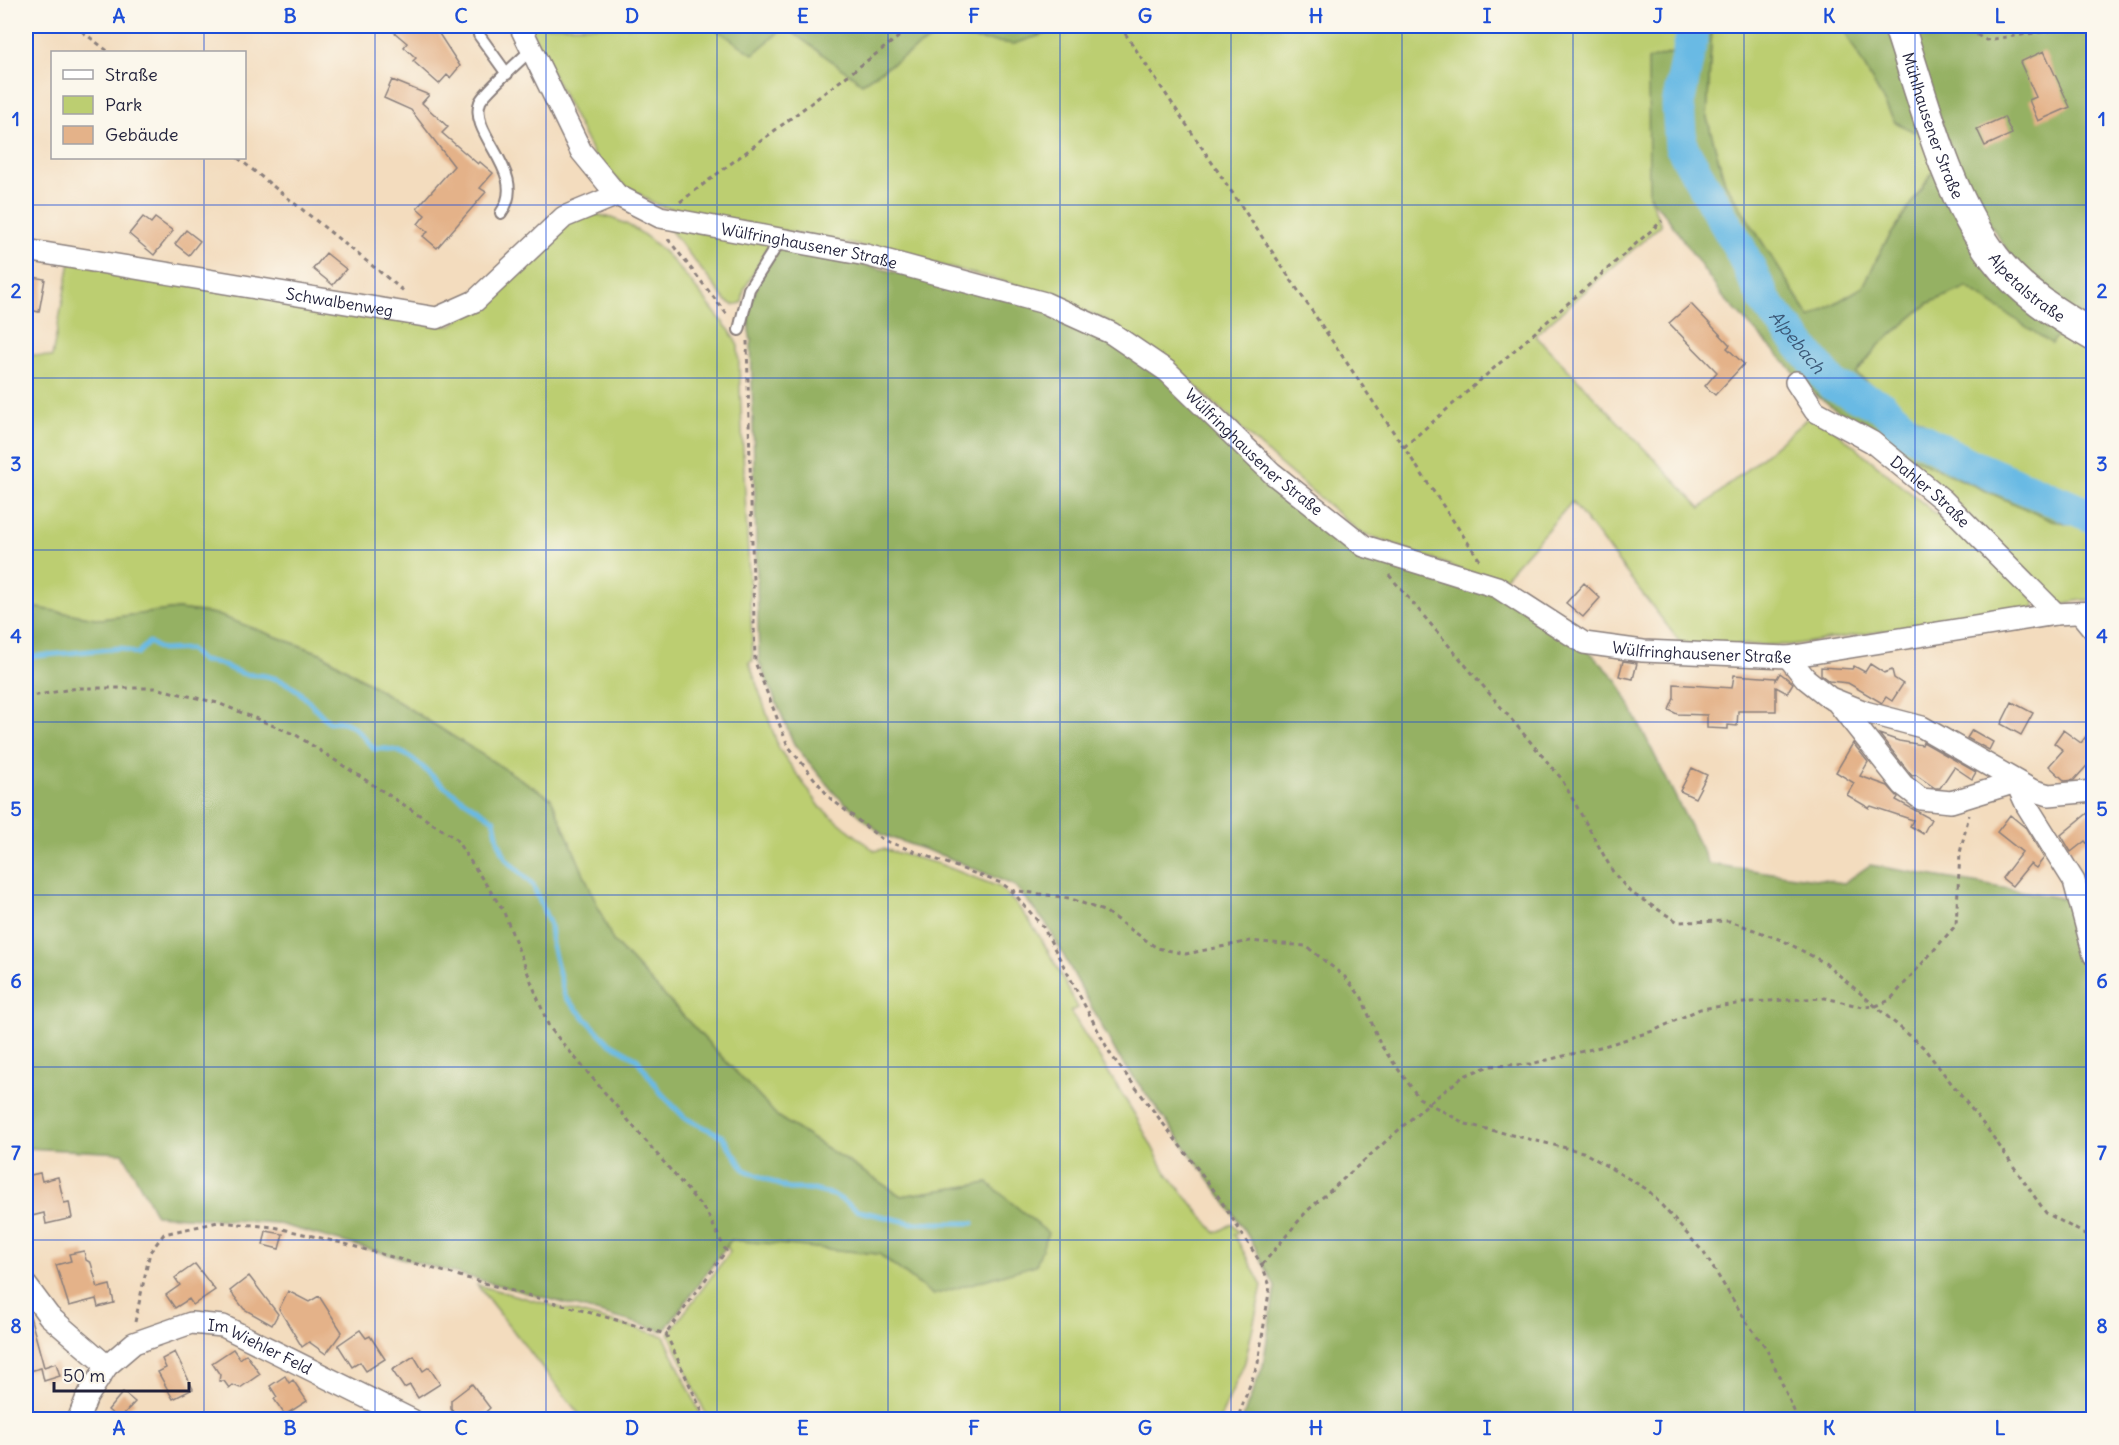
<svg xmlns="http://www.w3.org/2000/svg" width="2119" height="1445" font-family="Delius,sans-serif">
<rect width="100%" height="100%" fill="#fbf7ec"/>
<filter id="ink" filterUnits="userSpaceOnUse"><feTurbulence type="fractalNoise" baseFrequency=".0167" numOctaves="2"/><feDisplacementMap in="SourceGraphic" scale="12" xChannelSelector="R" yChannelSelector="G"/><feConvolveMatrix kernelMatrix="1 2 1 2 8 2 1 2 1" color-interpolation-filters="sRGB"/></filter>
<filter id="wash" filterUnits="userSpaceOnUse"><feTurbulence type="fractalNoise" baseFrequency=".008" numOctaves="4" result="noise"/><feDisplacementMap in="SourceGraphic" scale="24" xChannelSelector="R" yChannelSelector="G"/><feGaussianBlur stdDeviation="1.35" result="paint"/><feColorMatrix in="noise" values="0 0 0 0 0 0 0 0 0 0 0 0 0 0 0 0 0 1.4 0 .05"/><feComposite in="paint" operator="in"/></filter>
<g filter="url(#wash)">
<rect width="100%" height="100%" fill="#f3dcbe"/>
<path fill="#bcce71" stroke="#6f7856" stroke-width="1.5" d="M528 26H1676L1678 51 1649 196 1661 225 1535 335 1701 508 1814 413 2036 597 2033 609 1791 645H1682L1572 502 1499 584 1360 532 1274 459 1188 379 1104 319 1010 283 875 249 659 206 625 186 598 163Z
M1712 26H1842L1895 122 1922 117 1937 166 1884 245 1863 287 1810 318 1725 183 1707 118Z
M590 214C653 218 693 288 730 331L738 346 753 661 749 662 779 749 821 808 875 851 883 849 939 864 999 887C1036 919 1056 967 1078 1008L1070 1011 1135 1115 1165 1171 1216 1233 1232 1224 1239 1233 1234 1234 1262 1286 1245 1362 1220 1419H708L669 1333 730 1252 727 1246 731 1239 879 1254 933 1295 988 1183 901 1196 778 1117 613 941 550 798 323 654 215 614 178 609 101 619 26 606V354L52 357 70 262 427 324 451 326 478 304 567 222Z
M668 227 770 243 744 290 742 303 733 305 726 301Z
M1967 287 2052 343 2061 328 2093 347V600H2081L2057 605 1889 447 2084 501 1950 441 1856 374 1877 347 1929 303Z
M477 1285 664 1336 703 1419H583Z"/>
<path fill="#95b163" stroke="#5c6a4f" stroke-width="1.5" d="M711 26H1063V28L1014 44 937 35 862 83 785 27 753 54Z
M1676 26H1712L1707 118 1725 183 1810 318 1863 287 1884 245 1937 166 2061 328 2052 344 1967 287 1929 303 1877 347 1856 374 1950 441 2084 501 2082 526 2050 520 1889 447 1817 396 1722 296 1667 217 1649 196 1648 60 1678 51Z
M1842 26H1887L1922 117 1914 132 1895 122Z
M1909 26H2093V326L2026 279 1961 180Z
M782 245 1047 309 1163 374 1361 548 1496 589 1584 646 1617 680 1709 864 1844 883 1870 865 2078 901 2094 961 2093 1419H1242L1263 1366 1275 1287 1254 1245 1220 1194 1118 1056 1047 925 1015 886 949 858 883 835 835 794 794 744 759 662 751 341C742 306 762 272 782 245Z
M26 606 101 619 178 609 215 614 322 654 551 798 613 941 778 1117 901 1196 988 1183 1048 1233 1036 1265 933 1295 879 1254 731 1240 664 1331 275 1223 156 1215 123 1153 26 1148Z"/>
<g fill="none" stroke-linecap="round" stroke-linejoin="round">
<path stroke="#69bae4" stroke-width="5" d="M26 657 121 648 137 654 149 642 161 650 189 649 202 661C222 661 224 668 241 673 250 676 261 674 270 677 299 684 308 703 329 722 351 717 360 734 374 749 410 746 419 767 444 786 460 798 478 809 494 820L498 840 506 859 533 885 550 925 552 945 565 997 608 1042 636 1058 662 1094 685 1118 722 1136 745 1170 789 1189H809L834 1195 859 1211 912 1223H973"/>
<path stroke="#69bae4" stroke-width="33" id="s1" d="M1694 26 1678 105 1681 146 1739 247 1766 303 1833 385 1881 406 1910 433 1973 466 2094 517"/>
</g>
<g id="blocks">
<path fill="#e4b289" d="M387 26H434L460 66 450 78 447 75 439 84 413 61 416 58 404 47 407 43Z
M2044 51 2070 107 2038 121 2029 100 2036 97 2020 62Z
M392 80 429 95 422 103 448 127 442 133 478 164 480 162 493 173 480 188 486 192 437 248 423 236 428 232 418 224 425 215 417 208 454 166 411 110 384 98Z
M2004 117 2012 134 1985 146 1977 129Z
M143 217 151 223 155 218 173 231 154 255 129 234Z
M186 230 200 241 189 255 175 244Z
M326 253 346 269 333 285 313 269Z
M26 276 45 279 39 312 26 309Z
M1691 304 1730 345 1727 348 1744 364 1715 395 1705 386 1717 372 1669 323Z
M1584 583 1600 598 1583 617 1566 603Z
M1623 661 1637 663 1633 679 1619 676Z
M1870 664 1884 673 1892 670 1894 678 1903 684 1892 701 1886 697 1882 703 1848 683 1829 681 1821 675V667L1852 669 1854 666 1865 672Z
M1780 673 1793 683 1787 693 1776 687V711H1738L1737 726 1728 725V729L1707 728V715L1677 714 1669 710 1674 698V684L1732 688 1734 675 1776 678V680Z
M2012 702 2033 713 2021 735 2001 724Z
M2094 726V758L2074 780 2065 781 2049 766 2063 750 2054 743 2063 730 2081 743Z
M1972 730 1993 742 1989 750 1967 738Z
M1879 734 1899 741 1922 745 1923 742 1976 772 1972 779 1954 767 1940 788H1935L1916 775 1912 776Z
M1853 743 1868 762 1860 776 1888 786 1898 797 1896 800 1931 819 1923 834 1910 826 1913 820 1871 806 1869 808 1847 795 1854 783 1836 772Z
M1692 768 1707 775 1695 798 1680 791Z
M2094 808V851L2085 841 2071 852 2061 835Z
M2010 815 2026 828 2044 858 2036 868 2030 864 2012 886 2002 878 2022 852 1997 832Z
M40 1173 42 1181 58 1177 64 1203 69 1202 72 1218 46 1224 44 1213 28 1217 26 1176Z
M266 1231 283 1234 279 1249 263 1245Z
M84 1251 86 1260 91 1263 98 1288 110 1285 114 1303 98 1307 96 1299 69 1306 56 1265 71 1261 69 1254Z
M195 1264 215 1290 193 1305 189 1299 175 1308 166 1295 180 1285 175 1278Z
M249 1276 278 1314 272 1325 244 1309 230 1291Z
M288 1291 309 1302 319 1296 342 1332 326 1354 309 1342 302 1347 279 1309Z
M30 1316 44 1367 56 1363 60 1376 44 1381 41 1368 26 1372V1317Z
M360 1330 366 1338 370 1336 385 1359 366 1371 360 1362 352 1367 338 1345Z
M233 1349 240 1359 246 1354 260 1374 240 1388 233 1385 229 1388 224 1381H219L220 1375 212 1363Z
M175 1352 193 1389 173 1399 158 1372 166 1368 162 1359Z
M414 1356 423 1371 429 1367 440 1384 418 1398 410 1385 404 1388 392 1370Z
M285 1376 289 1383 293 1380 307 1401 285 1415 274 1399 277 1397 270 1386Z
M472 1384 490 1408 478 1419H459L451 1409V1400Z
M123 1392 135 1402 119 1419 108 1410Z"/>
</g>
</g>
<g filter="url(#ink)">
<use href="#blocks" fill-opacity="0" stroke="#8a7f7c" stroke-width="1.5"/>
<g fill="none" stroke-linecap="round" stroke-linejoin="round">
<defs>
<path id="service" d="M479 35 507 74
M501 213C530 173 468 135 480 102 484 92 522 59 532 49
M739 330 749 289 781 239"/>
<g id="minor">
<path id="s2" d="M520 26 581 151 617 195 660 217 866 255 1045 303 1111 333 1167 371 1272 473 1364 546 1497 587 1584 643 1643 651 1788 657 2056 614 2094 612"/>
<path id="s3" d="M26 250 437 318 475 301 564 217 617 195"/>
<path id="s4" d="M1796 382 1815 411 1872 442 1943 500 2056 614"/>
<path d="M2080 613 2094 630"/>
<path d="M1788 657 1806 679 1830 698 1865 712 1922 727 2032 790 2049 795 2094 791"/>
<path d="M1837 702 1903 785 1921 799 1951 802 2016 782"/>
<path d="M2016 782 2027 806 2074 881 2094 955"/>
<path d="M26 1285 49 1316 107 1366"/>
<path id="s5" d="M78 1420 87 1397 107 1366 134 1343 191 1323 223 1326 412 1420"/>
</g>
<g id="secondary">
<path id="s6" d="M1899 26C1924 101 1946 194 1994 257 2019 291 2058 315 2094 336"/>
</g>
</defs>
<use href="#service" stroke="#8a7f7c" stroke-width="14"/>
<use href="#minor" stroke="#8a7f7c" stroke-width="24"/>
<use href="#secondary" stroke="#8a7f7c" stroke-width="33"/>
<path stroke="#8a7f7c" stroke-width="3" stroke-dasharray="4.5 4.5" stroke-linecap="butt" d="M75 26 109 52
M1120 26 1481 562
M1163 26H1187
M1961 26 1986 40 2049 31 2058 26
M238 158 405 292
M680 202 913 26
M668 239 729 317
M747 341 755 662 788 746 830 798 883 840 1001 883 1011 890 1043 927 1111 1055 1216 1193 1262 1265 1270 1286 1258 1363 1237 1420
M1404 447 1662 221
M1389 575 1561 778 1613 872 1630 892 1678 922 1730 921 1784 941 1825 963 1923 1047 1991 1134 2046 1213 2094 1239
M26 697 78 688H155L218 703 296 735 455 838 503 910 549 1027 707 1213 726 1251 666 1334
M1011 890 1069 898 1106 912 1157 948 1186 954 1250 941 1306 946 1345 977 1362 998 1380 1044 1419 1098 1466 1124 1583 1152 1648 1190 1704 1253 1748 1324 1767 1349 1798 1420
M1262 1265 1306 1212 1429 1103 1464 1076 1489 1066 1531 1064 1604 1046 1653 1031 1700 1009 1752 1002 1825 998 1863 1007 1876 1006 1890 1000 1956 925 1960 853 1969 815
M135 1322 150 1252 164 1234 218 1222 274 1227 342 1243 666 1334 706 1420"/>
<use href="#service" stroke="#fff" stroke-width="10"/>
<use href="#minor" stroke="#fff" stroke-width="21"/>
<use href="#secondary" stroke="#fff" stroke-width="30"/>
</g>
</g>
<path fill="none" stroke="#1d4ed8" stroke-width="1.5" stroke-opacity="0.55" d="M204 26V52M375 26V1420M546 26V1420M717 26V1420M888 26V1420M1060 26V1420M1231 26V1420M1402 26V1420M1573 26V1420M1744 26V1420M1915 26V1420M204 158V1420M26 205H2094M26 378H2094M26 550H2094M26 722H2094M26 895H2094M26 1067H2094M26 1240H2094"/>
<g text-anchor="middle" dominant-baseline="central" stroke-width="4.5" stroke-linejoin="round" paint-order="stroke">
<g font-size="16" fill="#22223b" stroke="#fbf7ec">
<text stroke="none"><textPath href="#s6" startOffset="105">Mühlhausener Straße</textPath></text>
<text stroke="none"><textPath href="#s2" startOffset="396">Wülfringhausener Straße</textPath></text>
<text stroke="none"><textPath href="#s6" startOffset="296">Alpetalstraße</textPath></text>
<text stroke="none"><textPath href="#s3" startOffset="318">Schwalbenweg</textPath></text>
<text stroke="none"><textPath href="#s2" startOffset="898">Wülfringhausener Straße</textPath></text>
<text stroke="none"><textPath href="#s4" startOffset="176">Dahler Straße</textPath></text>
<text stroke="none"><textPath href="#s2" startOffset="1404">Wülfringhausener Straße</textPath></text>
<text stroke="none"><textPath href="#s5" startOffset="231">Im Wiehler Feld</textPath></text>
</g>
<g font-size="18" font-style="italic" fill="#3b5776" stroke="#fbf7ec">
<text stroke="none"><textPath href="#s1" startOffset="350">Alpebach</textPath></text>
</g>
</g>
<rect width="2119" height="1445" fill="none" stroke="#fbf7ec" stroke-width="66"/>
<rect x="51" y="51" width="195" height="108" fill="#fbf7ec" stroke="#a4a2a5" stroke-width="1.5"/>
<rect x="63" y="70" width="30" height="9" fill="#ffffff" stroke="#a4a2a5" stroke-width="1.5"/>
<text x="105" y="81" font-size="18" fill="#22223b">Straße</text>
<rect x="63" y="96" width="30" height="18" fill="#bcce71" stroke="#a4a2a5" stroke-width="1.5"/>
<text x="105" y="111" font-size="18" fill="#22223b">Park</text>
<rect x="63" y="126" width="30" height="18" fill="#e4b289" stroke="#a4a2a5" stroke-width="1.5"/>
<text x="105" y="141" font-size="18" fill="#22223b">Gebäude</text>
<path d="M54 1382v9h135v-9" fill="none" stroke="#22223b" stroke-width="3"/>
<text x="63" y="1382" font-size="18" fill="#22223b" stroke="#fbf7ec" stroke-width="4.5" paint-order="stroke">50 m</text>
<rect x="33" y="33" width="2053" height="1379" fill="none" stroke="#1d4ed8" stroke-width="2"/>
<g font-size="20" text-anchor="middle" font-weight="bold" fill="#1d4ed8">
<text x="119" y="23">A</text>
<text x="290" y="23">B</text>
<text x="461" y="23">C</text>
<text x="632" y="23">D</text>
<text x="803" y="23">E</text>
<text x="974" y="23">F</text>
<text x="1145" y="23">G</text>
<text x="1316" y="23">H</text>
<text x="1487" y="23">I</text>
<text x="1658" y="23">J</text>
<text x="1829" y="23">K</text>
<text x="2000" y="23">L</text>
<text x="16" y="126">1</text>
<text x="2102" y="126">1</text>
<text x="16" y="298">2</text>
<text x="2102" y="298">2</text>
<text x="16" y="471">3</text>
<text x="2102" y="471">3</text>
<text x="16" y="643">4</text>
<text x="2102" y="643">4</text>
<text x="16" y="816">5</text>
<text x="2102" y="816">5</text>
<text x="16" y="988">6</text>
<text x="2102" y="988">6</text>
<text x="16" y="1160">7</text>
<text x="2102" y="1160">7</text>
<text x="16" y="1333">8</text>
<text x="2102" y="1333">8</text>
<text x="119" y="1435">A</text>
<text x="290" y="1435">B</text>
<text x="461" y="1435">C</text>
<text x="632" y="1435">D</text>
<text x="803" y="1435">E</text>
<text x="974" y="1435">F</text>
<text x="1145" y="1435">G</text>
<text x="1316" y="1435">H</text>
<text x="1487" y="1435">I</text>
<text x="1658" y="1435">J</text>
<text x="1829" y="1435">K</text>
<text x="2000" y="1435">L</text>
</g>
</svg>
